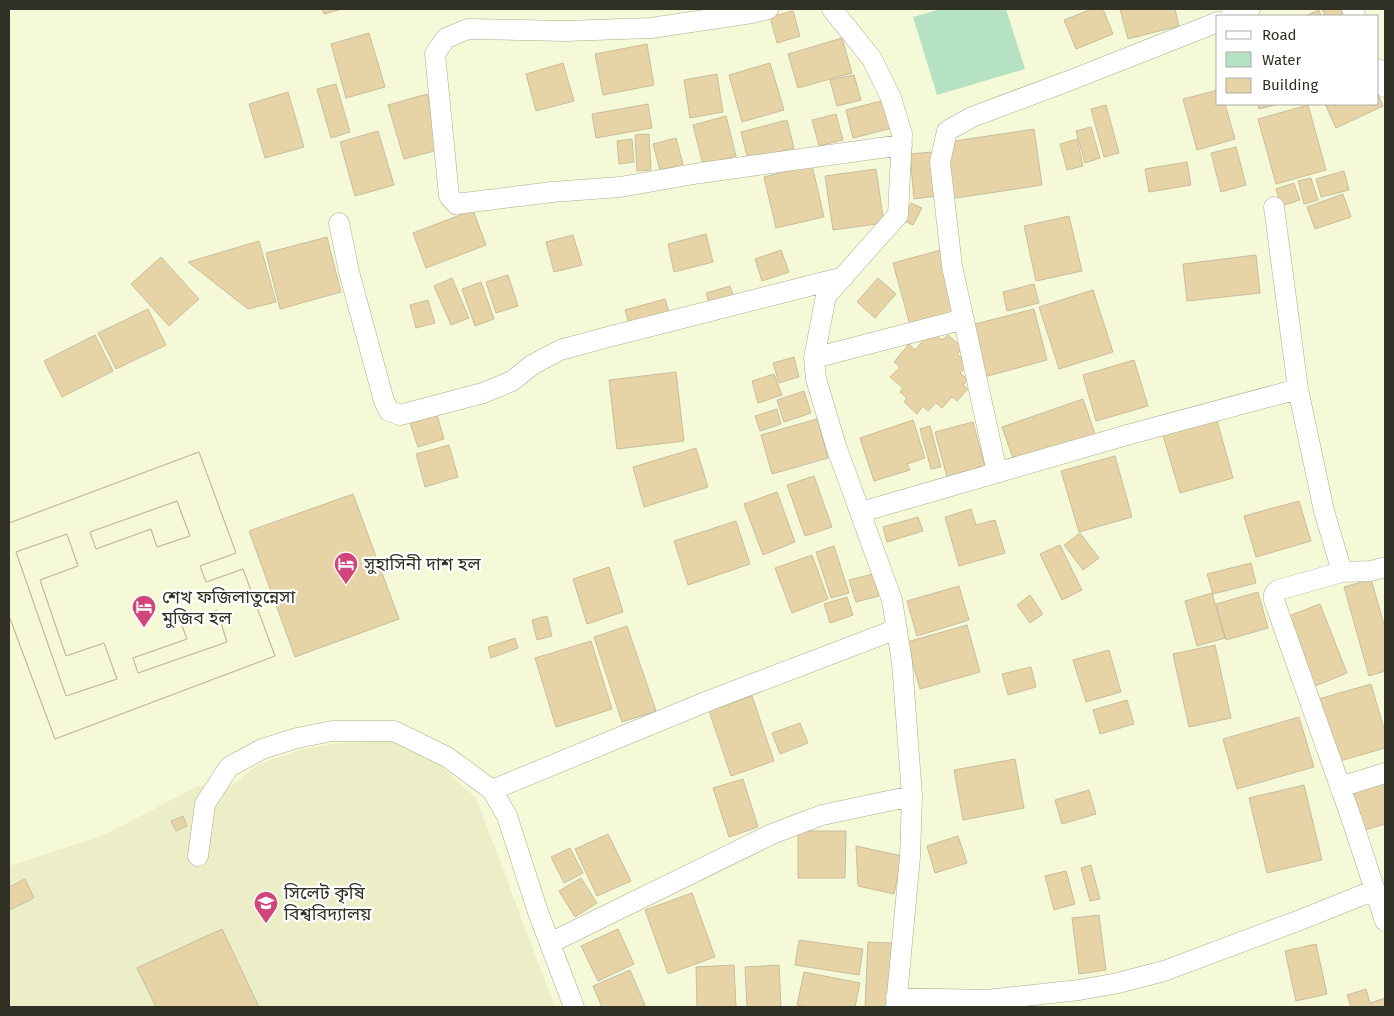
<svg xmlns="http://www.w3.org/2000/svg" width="1394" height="1016" font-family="'Fira Sans','Noto Sans Bengali',sans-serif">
<rect width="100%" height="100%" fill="#f6f9d7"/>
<path fill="#ebeec6" d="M392 740 431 757 476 798 555 1007H9V866L102 836 198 786 232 785 259 764 300 750 338 743Z"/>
<path fill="#b4e2c3" d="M941 9H1006L1025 69 937 95 913 17Z"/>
<path fill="#e6d4a6" stroke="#c9bd9e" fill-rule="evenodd" d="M322 9H342L324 14Z
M1092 9H1103L1113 34 1076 49 1064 20Z
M1120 9H1175L1179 26 1128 39Z
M1322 9H1340L1344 16H1325Z
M1319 10 1321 16H1305Z
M793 11 800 36 777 43 770 17Z
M369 33 385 87 346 98 331 44Z
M842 38 852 73 798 88 788 54Z
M647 44 654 85 603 95 595 54Z
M563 63 574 101 536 111 526 74Z
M770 63 784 110 742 122 729 75Z
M717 74 723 112 690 118 684 80Z
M854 75 861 100 837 106 830 80Z
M336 84 350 132 331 138 317 89Z
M1218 90V104H1225L1235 139 1197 150 1183 99Z
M288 92 304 147 265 158 249 104Z
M427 94 442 149 404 159 388 105Z
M1378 94 1383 106 1336 128 1325 104H1378Z
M885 100 892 128 853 138 846 110Z
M648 104 652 128 596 138 592 114Z
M1258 104H1279L1259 109Z
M1106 105 1119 153 1104 157 1091 109Z
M1308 105 1326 170 1276 184 1258 119Z
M836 114 843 140 819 146 812 120Z
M726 116 736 156 703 165 693 125Z
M787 120 794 148 748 160 741 132Z
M1091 127 1100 158 1085 163 1076 131Z
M1034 129 1042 185 950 199 942 143Z
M378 131 394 185 355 196 340 142Z
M649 134 651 170 637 171 635 135Z
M676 138 683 164 660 170 653 144Z
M632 139 634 162 619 164 617 141Z
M1077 139 1083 166 1067 170 1060 144Z
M1236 147 1246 185 1221 192 1211 153Z
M932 152 936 196 914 199 910 154Z
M1187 162 1191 185 1149 192 1145 169Z
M812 165 824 217 776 228 764 177Z
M876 169 884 223 833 230 825 176Z
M1344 171 1349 190 1321 197 1316 179Z
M1311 178 1318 200 1304 204 1298 181Z
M1294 183 1300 200 1281 206 1276 189Z
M1343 194 1351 217 1315 229 1307 207Z
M911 203 922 208 913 225 902 220Z
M473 210 486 245 426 268 413 233Z
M1069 216 1082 271 1036 281 1024 226Z
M706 234 713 262 674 272 668 244Z
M573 235 582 265 554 272 546 242Z
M327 237 341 292 280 309 266 253Z
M259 241 276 302 248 309 188 262Z
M781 250 789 272 762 281 755 259Z
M941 250 957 312 910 325 893 263Z
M1256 255 1260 293 1187 301 1183 264Z
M161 257 199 299 169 326 131 284Z
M508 275 518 306 496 313 486 282Z
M452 278 469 318 451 325 434 286Z
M878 278 896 294 875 318 857 302Z
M481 282 494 319 475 326 462 289Z
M1034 284 1039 303 1007 311 1003 292Z
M730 286 734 299 710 306 706 293Z
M1093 290 1113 352 1059 369 1039 307Z
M665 299 670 316 630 327 625 310Z
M428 300 435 323 416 328 410 305Z
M148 309 166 345 116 369 98 333Z
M1034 309 1047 360 984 377 971 325Z
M931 331 942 340 948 335 963 348 957 354 969 364 960 373 968 380 963 385 968 389 957 401 952 397 942 408 936 403 928 411 923 406 917 414 904 402 907 398 900 392 903 388 890 377 900 367 894 362 909 344 915 350Z
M95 335 113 371 62 397 44 361Z
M794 357 799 377 779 383 773 363Z
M1134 360 1148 406 1096 421 1083 375Z
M676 372 684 441 617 449 609 380Z
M774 374 782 395 758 403 752 381Z
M804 391 811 413 784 422 777 400Z
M1083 399 1096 437 1015 464 1002 427Z
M777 409 781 424 760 431 755 416Z
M437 415 444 439 418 447 410 423Z
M1216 417 1233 478 1180 493 1162 432Z
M817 419 828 458 772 474 761 435Z
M913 420 925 458 907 464 910 470 874 481 860 438Z
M973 422 985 467 947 477 935 432Z
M930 426 941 467 931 469 920 429Z
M449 445 458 477 425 487 416 454Z
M696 448 708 487 644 507 633 467Z
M199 452 236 553 200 566 206 582 243 569 275 656 55 739 9 616V523ZM177 501 190 536 157 547 151 529 96 549 90 532ZM67 534 78 566 40 580 66 656 104 643 117 679 66 696 16 552ZM217 610 227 642 138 673 133 658 187 639 181 623Z
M199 452 236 553 200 566 206 582 243 569 275 656 55 739 9 616V523Z
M1115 456 1132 517 1079 532 1061 471Z
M814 476 832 527 805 536 787 485Z
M777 492 795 542 763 555 744 504Z
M353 494 399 619 295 657 249 531Z
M177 501 190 536 157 547 151 529 96 549 90 532Z
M1299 501 1311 541 1256 557 1244 516Z
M971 509 976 525 995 520 1005 553 959 566 945 517Z
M918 517 923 531 887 542 883 527Z
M736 521 750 564 688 585 674 541Z
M1080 533 1099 558 1083 570 1064 545Z
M67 534 78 566 40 580 66 656 104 643 117 679 66 696 16 552Z
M1060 545 1082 590 1062 600 1040 554Z
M834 546 849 593 831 598 816 552Z
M812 555 828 599 792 613 775 568Z
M1251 563 1256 583 1213 594 1207 574Z
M609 567 623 612 587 624 573 579Z
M873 574 879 596 856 602 849 580Z
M1371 579 1385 628V671L1369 676 1344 587Z
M959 586 969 620 917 636 907 601Z
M1258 592 1268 628 1226 640 1216 604Z
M1212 593 1225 638 1197 646 1185 601Z
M1030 595 1043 614 1030 623 1017 605Z
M847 597 853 615 830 623 824 604Z
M1320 604 1347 673 1313 687 1286 617Z
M217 610 227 642 138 673 133 658 187 639 181 623Z
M547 616 552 636 537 640 532 620Z
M967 625 980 672 920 689 907 642Z
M627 626 656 711 622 722 594 637Z
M515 638 518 648 491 658 488 647Z
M591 641 612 709 556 727 535 658Z
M1215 645 1231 718 1189 727 1173 654Z
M1109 650 1121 692 1086 702 1073 660Z
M1031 667 1036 687 1008 695 1002 674Z
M1371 684 1385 732V748L1333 763 1315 700Z
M752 696 774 761 731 776 709 711Z
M1127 700 1134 724 1100 734 1093 710Z
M1299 717 1314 767 1237 789 1223 739Z
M800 723 808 743 780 754 772 733Z
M1015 759 1024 808 963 820 954 770Z
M743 779 758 827 729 837 713 788Z
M1385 782V824L1365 830 1353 791Z
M1304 785 1322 860 1267 873 1249 798Z
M1089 790 1096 814 1062 824 1055 800Z
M183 816 187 826 176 831 171 821Z
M798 831H846L845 878H798Z
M608 834 631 881 597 896 575 849Z
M958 836 967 863 935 873 927 846Z
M856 846 902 856 894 894 858 886Z
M570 848 583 873 564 883 551 857Z
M1091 865 1100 899 1090 901 1081 868Z
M1066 871 1075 904 1054 910 1045 876Z
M581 878 597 903 575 917 559 891Z
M25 879 34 898 9 910V887Z
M692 893 715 957 668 974 645 910Z
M1099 915 1106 970 1079 974 1072 918Z
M222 929 259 1007H156L137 968Z
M618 929 634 964 598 981 581 946Z
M799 940 863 949 859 975 795 965Z
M868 942 893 943 889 1007H865Z
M1316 944 1327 994 1296 1001 1285 951Z
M734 965 736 1007H697L696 967Z
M779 965 781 1007H747L745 967Z
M630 970 645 1005 639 1007H602L593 986Z
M804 972 860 983 855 1007H807L797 1005Z
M1366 989 1370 1003 1385 998V1007H1351L1347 995Z"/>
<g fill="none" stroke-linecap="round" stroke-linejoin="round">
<defs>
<path id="street" d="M768 9 752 13 651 28 565 31 468 29 446 38 435 54 449 196 456 204 552 192 620 187 700 173 902 145
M832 9 872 59 891 98 902 134 898 215 826 296 814 358 816 379 836 446 892 600 902 662 912 796 910 857 896 1007
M1352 9 1355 16
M1231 16 1250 9
M1378 69 1385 87
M1274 207 1298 389
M339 223 349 272 384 401 389 411 400 415 483 393 512 381 532 365 560 350 608 337 844 277
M814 358 964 319
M997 472 952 266 940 162 947 131 972 117 1071 80 1218 22
M861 512 1127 435 1298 389 1324 511 1342 572 1371 571 1385 567
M1342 572 1278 590 1274 594V600L1352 820 1385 921
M1340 787 1385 773
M492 790 708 701 897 629
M198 856 205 804 229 767 262 749 297 738 332 731H394L447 757 492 790 507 816 538 912 574 1007
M550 943 772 834 822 815 912 796
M896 998 987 1000 1079 990 1118 983 1164 971 1300 920 1375 890"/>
</defs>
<use href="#street" stroke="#aaad8d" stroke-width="21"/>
<use href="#street" stroke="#fff" stroke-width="20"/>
</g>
<defs>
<symbol id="hotel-pin" viewBox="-11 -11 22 30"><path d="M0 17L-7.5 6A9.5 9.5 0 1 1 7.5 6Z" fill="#d0457a" stroke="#fff"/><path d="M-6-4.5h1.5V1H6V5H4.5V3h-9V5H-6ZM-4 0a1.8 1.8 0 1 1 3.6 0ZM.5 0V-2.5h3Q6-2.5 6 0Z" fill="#fff"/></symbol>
<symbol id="university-pin" viewBox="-11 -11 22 30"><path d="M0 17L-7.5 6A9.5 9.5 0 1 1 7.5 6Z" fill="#d0457a" stroke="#fff"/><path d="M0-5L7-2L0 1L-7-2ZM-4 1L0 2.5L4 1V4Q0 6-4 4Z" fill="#fff"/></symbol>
</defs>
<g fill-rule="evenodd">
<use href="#hotel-pin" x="332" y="550" width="28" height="38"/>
<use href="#hotel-pin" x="130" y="593" width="28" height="38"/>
<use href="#university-pin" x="252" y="889" width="28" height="38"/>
</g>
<g text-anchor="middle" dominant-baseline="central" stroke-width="4.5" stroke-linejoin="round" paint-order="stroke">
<g font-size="18" fill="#303124" stroke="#fff" text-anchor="start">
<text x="364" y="564">সুহাসিনী দাশ হল</text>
<text x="162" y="597">শেখ ফজিলাতুন্নেসা<tspan x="162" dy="21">মুজিব হল</tspan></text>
<text x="284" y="893">সিলেট কৃষি<tspan x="284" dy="21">বিশ্ববিদ্যালয়</tspan></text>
</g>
</g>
<rect width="1394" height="1016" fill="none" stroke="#303124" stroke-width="20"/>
<rect x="1216" y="15" width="162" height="90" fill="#ffffff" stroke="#acada7"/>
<rect x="1226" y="31" width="25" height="8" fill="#ffffff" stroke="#acada7"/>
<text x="1262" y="40" font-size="15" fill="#303124">Road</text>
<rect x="1226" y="52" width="25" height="15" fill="#b4e2c3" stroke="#acada7"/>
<text x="1262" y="65" font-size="15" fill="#303124">Water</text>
<rect x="1226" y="78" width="25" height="15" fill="#e6d4a6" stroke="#acada7"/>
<text x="1262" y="90" font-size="15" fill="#303124">Building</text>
</svg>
